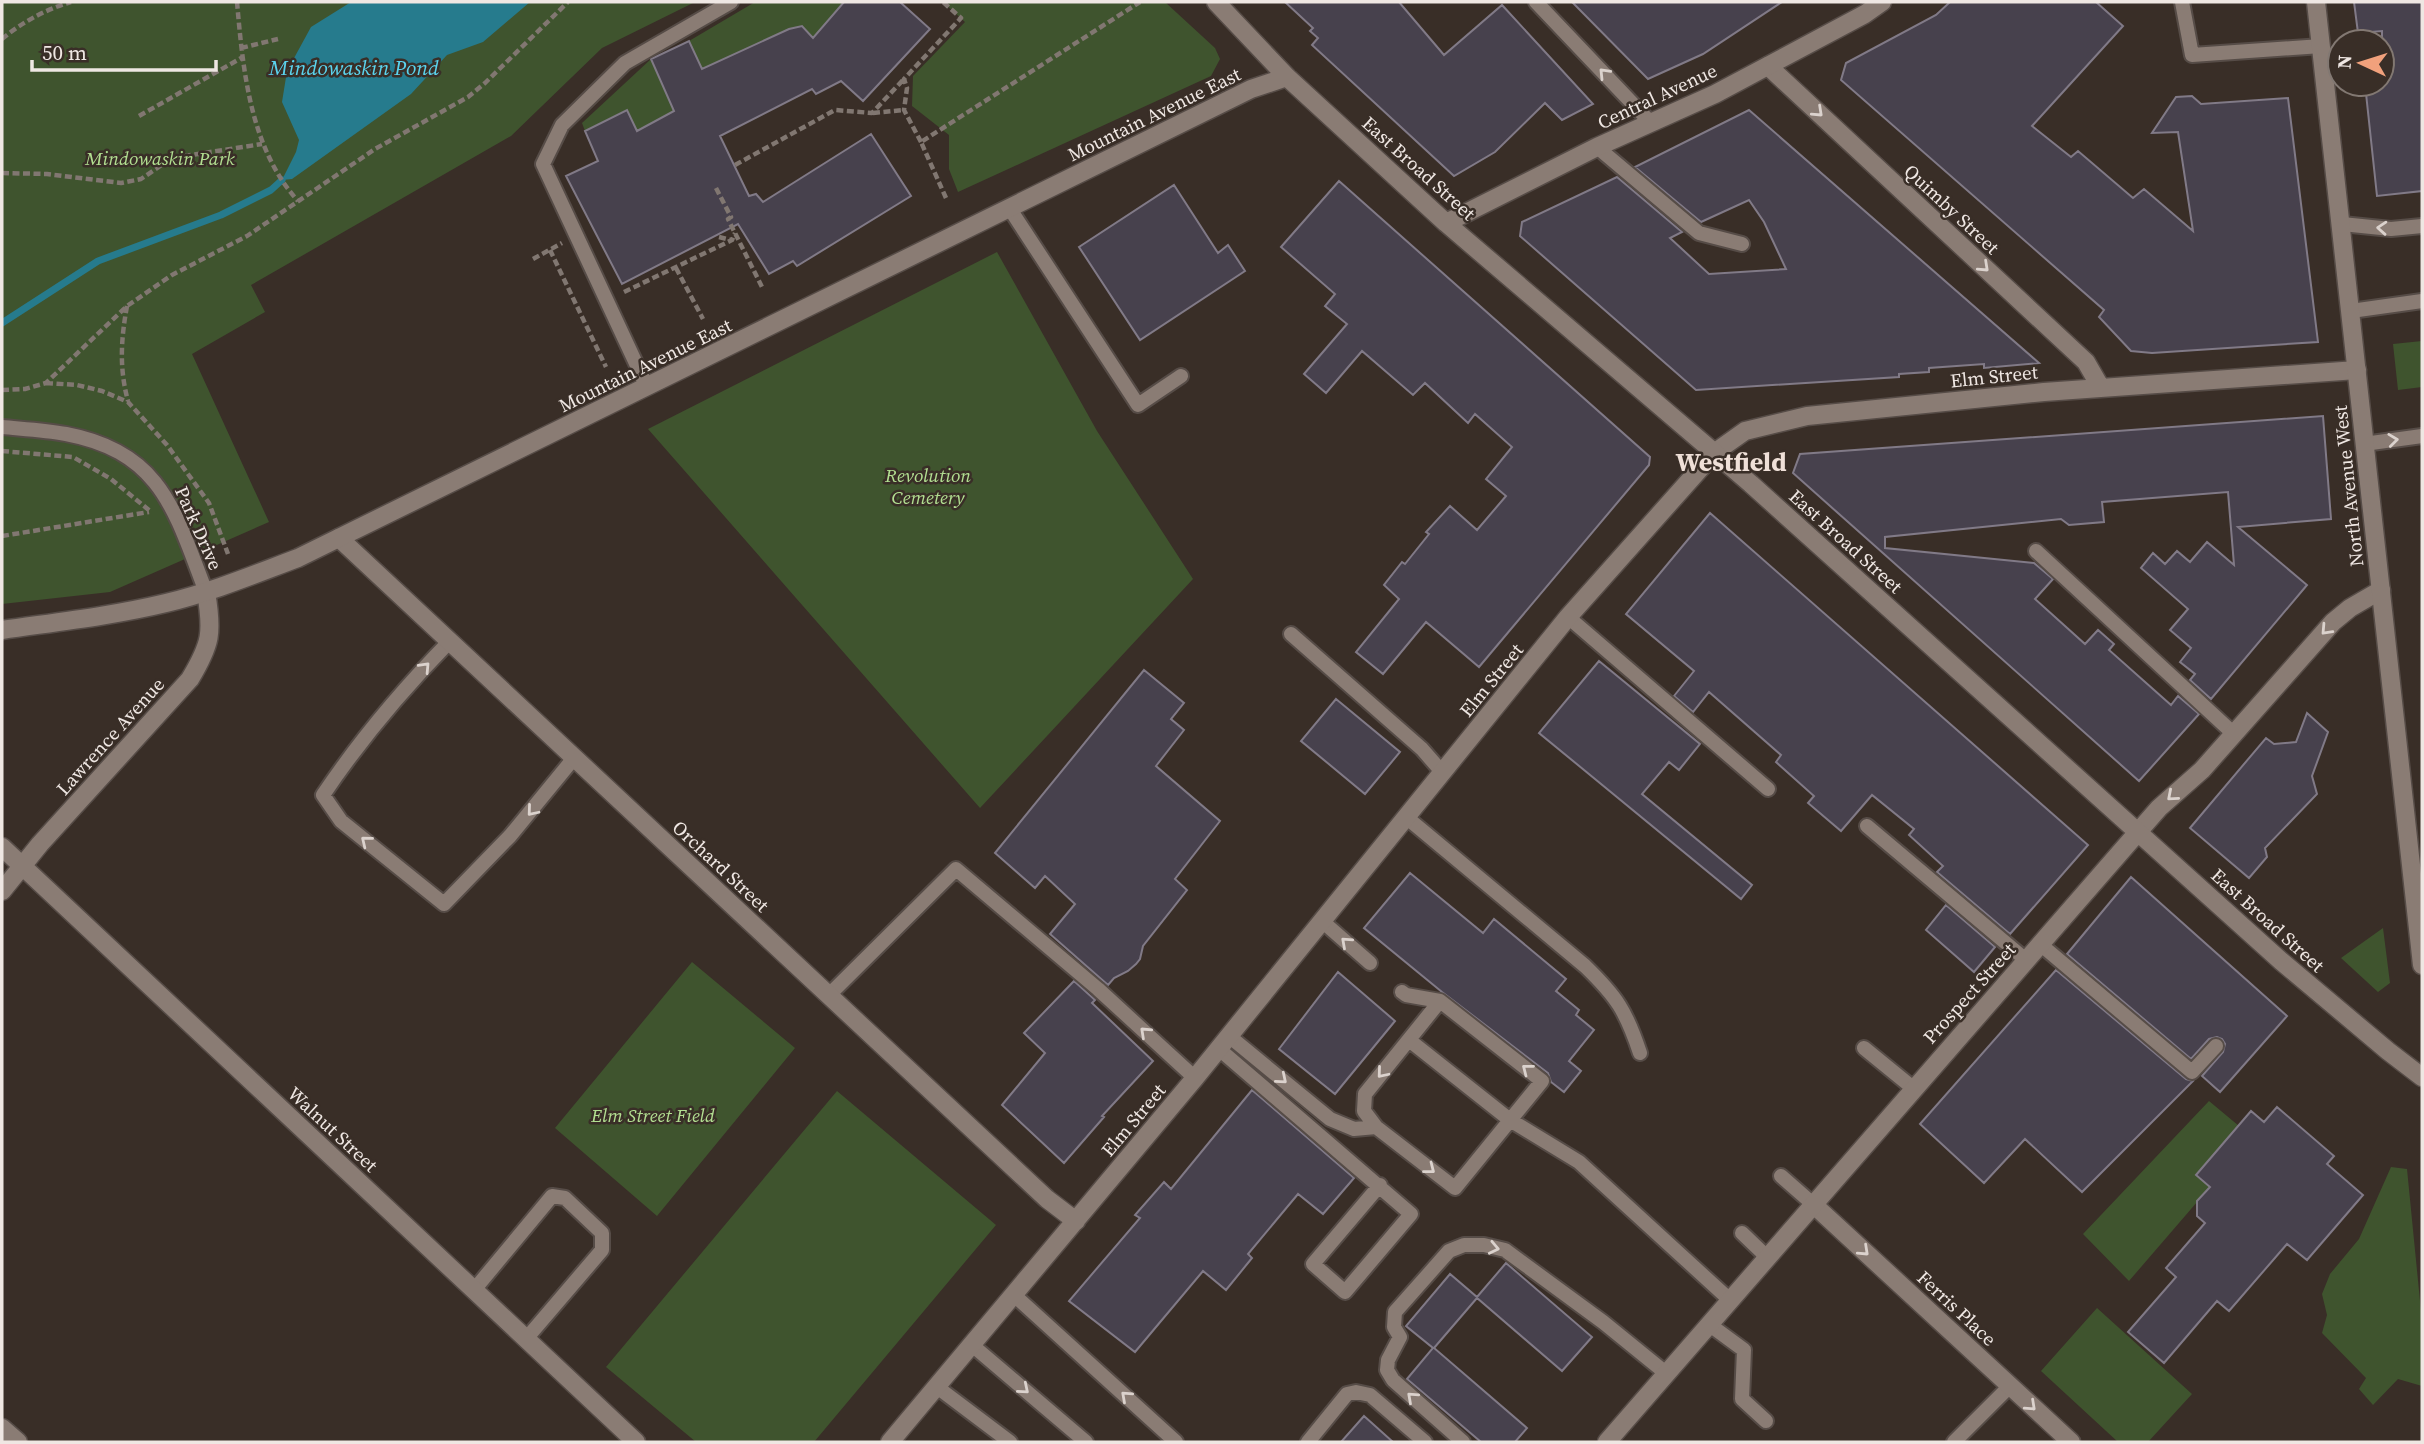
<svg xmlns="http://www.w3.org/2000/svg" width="2424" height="1444" font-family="'Source Serif 4',serif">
<rect width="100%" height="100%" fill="#392e27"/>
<path fill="#3f542e" d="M2 2H695L602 48 511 136 251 285 265 312 192 354 269 522 110 592 2 604Z
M755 2H844L813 38 802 26 789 29 702 69 689 41Z
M943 2H1165L1215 48 1220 59 1211 76 958 192 949 169V135L912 106 913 76 965 22Z
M651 59 674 111 637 131 626 110 585 131 582 123Z
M997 252 1097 431 1193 579 980 808 648 429Z
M2422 341V387L2398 390 2393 344Z
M2383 928 2390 983 2378 992 2341 958Z
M692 962 795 1048 657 1216 555 1128Z
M837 1091 996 1225 814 1442H696L606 1367Z
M2209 1101 2239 1126 2196 1175 2210 1187 2129 1281 2083 1234Z
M2391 1167 2407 1169 2422 1321V1386L2398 1379 2373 1405 2359 1389 2366 1378 2322 1333 2327 1315 2322 1294 2330 1274 2359 1239Z
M2097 1308 2192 1394 2148 1442H2118L2041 1371Z"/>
<path fill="#267b8d" d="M351 2H530L483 42 447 55 411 94 292 179 282 180 296 152 299 140 282 102 287 71 311 27Z"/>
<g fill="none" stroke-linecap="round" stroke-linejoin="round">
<path stroke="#267b8d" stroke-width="7" d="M2 323 98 261 221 215 271 190 282 180"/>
</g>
<path fill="#47414d" stroke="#817a87" stroke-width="2" d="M844 2H900L930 29 863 101 841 81 816 94 812 89 720 136 749 196 756 194 763 202 871 134 911 196 797 266 793 261 769 274 738 224 622 284 566 176 598 161 585 131 627 110 637 131 674 111 651 59 689 41 702 69 789 29 802 26 813 38Z
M1285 2H1399L1444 55 1502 5 1593 104 1562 120 1545 103 1495 152 1454 176 1312 45 1318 38 1310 31 1313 28Z
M1572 2H1782L1703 54 1648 79Z
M1950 2H2096L2123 26 2032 126 2071 157 2078 151 2133 198 2144 189 2193 231 2178 132 2152 133 2176 97 2192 96 2201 104 2288 98 2318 342 2152 353 2131 351 2099 317 2104 310 1841 80 1846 63 1936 15Z
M2354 2H2422V191L2377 196 2365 84H2382V31L2358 33Z
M1749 110 2039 363 1984 368V364L1929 368V372L1899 374V377L1696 390 1520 236 1522 222 1617 177 1682 232 1670 238 1709 274 1786 269 1764 222 1749 200 1701 222 1635 167Z
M1339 181 1650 457 1649 465 1479 667 1426 622 1383 674 1356 652 1399 599 1384 585 1402 562 1405 564 1429 534 1426 532 1450 506 1477 530 1506 496 1486 479 1512 447 1475 414 1468 423 1425 383 1413 395 1362 351 1326 393 1304 374 1347 324 1325 306 1335 294 1281 247Z
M1174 185 1218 253 1228 245 1245 271 1140 340 1079 247Z
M2323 416 2331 519 2238 527 2307 585 2211 699 2190 680 2195 674 2180 662 2191 648 2170 630 2188 609 2141 568 2153 553 2165 564 2177 551 2190 562 2207 542 2234 565 2228 492 2102 502 2104 522 2069 525 2061 519 1885 537V548L2034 563 2053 579 2035 599 2085 644 2098 630 2114 644 2109 650 2171 705 2178 696 2199 714 2139 781 1793 473 1800 454Z
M1710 513 2088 845 2010 934 1937 872 1943 866 1909 835 1914 829 1872 795 1841 831 1808 803 1814 796 1776 762 1781 755 1709 692 1693 712 1674 696 1694 671 1626 614Z
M1599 661 1700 744 1679 770 1669 762 1642 794 1752 885 1741 899 1539 733Z
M1144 670 1184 703 1171 719 1184 730 1156 766 1220 821 1175 879 1187 890 1143 946 1140 959 1136 964 1128 971 1114 978 1108 985 1050 934 1075 904 1045 876 1035 888 995 853Z
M1336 699 1400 752 1365 794 1301 741Z
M2307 713 2328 732 2312 776 2317 794 2265 848 2267 857 2249 878 2190 828 2266 738 2274 744 2296 742Z
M1410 873 1483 933 1494 919 1566 979 1556 991 1579 1010 1576 1015 1594 1030 1569 1061 1581 1071 1564 1092 1551 1082 1548 1073 1442 992 1364 928Z
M2131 877 2287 1016 2220 1092 2202 1076 2223 1052 2225 1044 2222 1039 2217 1037 2209 1039 2191 1059 2067 954Z
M1946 905 1995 947 1974 972 1926 930Z
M2056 970 2186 1079 2193 1081 2082 1192 2025 1139 1984 1183 1920 1124Z
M1338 972 1395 1021 1335 1094 1279 1049Z
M1074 981 1095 1000 1092 1003 1153 1061 1102 1116 1104 1117 1064 1163 1002 1105 1045 1053 1024 1033Z
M1252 1090 1354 1178 1323 1214 1298 1194 1248 1254 1252 1258 1226 1290 1203 1271 1135 1352 1069 1301 1140 1218 1135 1215 1164 1182 1171 1189Z
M2277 1107 2334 1156 2327 1164 2363 1195 2307 1260 2287 1244 2229 1311 2217 1301 2164 1363 2128 1332 2176 1277 2166 1268 2205 1223 2197 1216V1201L2210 1187 2196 1175 2251 1111 2264 1122Z
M1506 1263 1592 1337 1562 1371 1477 1298 1434 1348 1527 1428 1515 1442H1481L1407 1379 1433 1348 1406 1326 1450 1274 1477 1297Z
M1364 1416 1393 1442H1341Z"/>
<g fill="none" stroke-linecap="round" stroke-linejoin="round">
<defs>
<path id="service" d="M1536 2 1651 123
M2182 2 2192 55 2321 46
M1597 147 1699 233 1742 244
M1010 209 1138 405 1181 376
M2342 224 2391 229 2422 226
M2351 311 2422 301
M647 387 543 164 562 125 625 63 731 2
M2 427C23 429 45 430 66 434 162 452 175 512 206 592
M2364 444 2422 436
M2036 551 2234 734
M1568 617 1768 789
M1291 634 1422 749 1442 772
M450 641C403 689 360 740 323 795L341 821 444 904 510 836 574 758
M1406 817 1585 966C1617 997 1626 1011 1640 1053
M1867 826 2026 960
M1322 921 1370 963
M2040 944 2192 1072 2216 1046
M1402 992 1406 995 1440 1001 1542 1081 1455 1188 1376 1127 1364 1111 1365 1094 1440 1001
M829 995 956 869 1098 989 1195 1078
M1229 1036 1330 1119 1354 1129 1376 1127
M1409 1040 1510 1120 1579 1162 1731 1301
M1864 1048 1913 1088
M1219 1049 1411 1214 1345 1292 1313 1264 1380 1185
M1781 1176 1814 1205
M1742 1233 1768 1258
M474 1290 552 1196 565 1198 602 1233V1250L526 1339
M1014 1295 1176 1442
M1710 1325 1744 1350 1742 1399 1766 1421
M972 1345 1086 1442
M937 1387 1010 1442
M1308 1442 1347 1394 1356 1392 1370 1395 1425 1442
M1463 1442 1393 1380 1387 1370 1388 1360 1400 1337 1394 1327 1395 1312 1449 1251 1464 1245H1484L1505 1250 1603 1322 1667 1374
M1954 1442 2010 1386"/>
<path id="minor" d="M1768 66 2086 362 2101 388
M339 538 1047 1199 1076 1221
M2138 832 2159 808 2202 770 2333 622 2350 608 2381 590
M2 847 636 1442
M2 891 40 844 190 679C211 644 213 633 206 592
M1814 1205 2071 1442
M2 1428 18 1442
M890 1442 1195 1078 1568 617 1714 453 1745 431 1807 416 2044 392 2357 370"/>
<path id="tertiary" d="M1216 2 1287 77 1446 223 1751 484 2281 961 2388 1051 2422 1077
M1446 223 1597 147 1715 94 1865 14 1882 2
M2 630C57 622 112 616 166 603 212 592 255 574 298 558L1251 89 1287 77
M1607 1442 2138 832"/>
<path id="secondary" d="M2316 2 2422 965"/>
</defs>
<use href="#service" stroke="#564c47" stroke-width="18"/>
<use href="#minor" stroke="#564c47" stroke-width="21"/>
<use href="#tertiary" stroke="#564c47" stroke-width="21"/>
<use href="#secondary" stroke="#564c47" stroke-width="21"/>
<path stroke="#817771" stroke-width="4.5" stroke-dasharray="7 3.5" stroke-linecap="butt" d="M237 2C243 70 250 148 298 201
M2 39C21 23 46 9 71 2
M241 48 278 39
M873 113 904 110
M139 116 243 57
M921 142 904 110 907 88 904 79 961 18 943 2
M735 165 835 110 872 113 904 79
M2 173 47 174 121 183 141 179 163 164 185 156 262 144
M716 188 731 217 728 219 763 289
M946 198 921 142 1140 2
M719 237 731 240
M550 250 606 367
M533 259 562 243
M676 268 703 319
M624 292 732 240 735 233
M127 306C121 339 119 368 128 401
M46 383 77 385 102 391 128 402 167 445 209 503 228 554
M2 390 25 389 46 383 127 306 172 275 247 236 375 149 468 97 485 83 568 2
M2 451 73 457 111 479 150 511
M2 536 149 512"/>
<use href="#service" stroke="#8a7c74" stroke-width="14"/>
<use href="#minor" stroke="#8a7c74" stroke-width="18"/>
<use href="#tertiary" stroke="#8a7c74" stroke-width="18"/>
<use href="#secondary" stroke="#8a7c74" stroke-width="18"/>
</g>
<defs><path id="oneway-chevron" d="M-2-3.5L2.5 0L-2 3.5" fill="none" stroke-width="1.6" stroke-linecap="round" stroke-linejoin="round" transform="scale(1.75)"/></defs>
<g stroke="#dbd2cd">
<use href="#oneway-chevron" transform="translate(1604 73) rotate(-134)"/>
<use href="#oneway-chevron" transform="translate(1818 112) rotate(43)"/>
<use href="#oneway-chevron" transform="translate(2382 228) rotate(-176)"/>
<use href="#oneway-chevron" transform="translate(1984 267) rotate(43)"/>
<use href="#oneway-chevron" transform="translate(2393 440) rotate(-7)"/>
<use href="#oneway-chevron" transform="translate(2326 630) rotate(133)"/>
<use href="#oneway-chevron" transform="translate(425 667) rotate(-47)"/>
<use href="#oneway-chevron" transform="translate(2172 796) rotate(139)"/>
<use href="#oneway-chevron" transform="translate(532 811) rotate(130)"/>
<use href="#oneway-chevron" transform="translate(366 841) rotate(-141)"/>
<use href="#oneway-chevron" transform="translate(1346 942) rotate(-138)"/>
<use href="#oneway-chevron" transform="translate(1145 1032) rotate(-137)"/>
<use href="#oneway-chevron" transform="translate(1527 1069) rotate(-142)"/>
<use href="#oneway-chevron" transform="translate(1382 1073) rotate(130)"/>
<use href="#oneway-chevron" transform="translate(1282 1079) rotate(40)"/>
<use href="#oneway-chevron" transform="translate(1430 1169) rotate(38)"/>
<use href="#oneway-chevron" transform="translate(1494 1248) rotate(12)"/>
<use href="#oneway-chevron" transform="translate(1864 1251) rotate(43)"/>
<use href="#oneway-chevron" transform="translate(1024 1389) rotate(40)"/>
<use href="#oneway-chevron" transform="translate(1126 1396) rotate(-138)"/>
<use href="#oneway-chevron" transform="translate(1412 1397) rotate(-138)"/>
<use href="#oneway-chevron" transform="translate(2031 1406) rotate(43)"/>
</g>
<g text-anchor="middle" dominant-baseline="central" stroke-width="5" stroke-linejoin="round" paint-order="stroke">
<g font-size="19" fill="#efe7e3" stroke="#392e27">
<text transform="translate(1657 96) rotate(-25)">Central Avenue</text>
<text transform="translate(1154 114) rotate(-26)">Mountain Avenue East</text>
<text transform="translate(1419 168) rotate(42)">East Broad Street</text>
<text transform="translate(1952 209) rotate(43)">Quimby Street</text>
<text transform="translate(645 365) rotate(-26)">Mountain Avenue East</text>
<text transform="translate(1994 376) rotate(-6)">Elm Street</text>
<text transform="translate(2348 486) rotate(-96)">North Avenue West</text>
<text transform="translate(199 528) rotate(66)">Park Drive</text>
<text transform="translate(1846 541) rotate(42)">East Broad Street</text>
<text transform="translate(1491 680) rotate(-51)">Elm Street</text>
<text transform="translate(110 736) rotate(-48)">Lawrence Avenue</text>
<text transform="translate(721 866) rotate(43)">Orchard Street</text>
<text transform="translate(2268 920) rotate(42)">East Broad Street</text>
<text transform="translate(1969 993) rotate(-48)">Prospect Street</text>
<text transform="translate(1133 1120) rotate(-50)">Elm Street</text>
<text transform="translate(333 1129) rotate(43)">Walnut Street</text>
<text transform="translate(1957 1308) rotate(43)">Ferris Place</text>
</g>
<g font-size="19" font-style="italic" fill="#b2df91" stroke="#392e27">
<text x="160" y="158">Mindowaskin Park</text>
<text x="928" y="475">Revolution<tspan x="928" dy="22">Cemetery</tspan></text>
<text x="653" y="1115">Elm Street Field</text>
</g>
<g font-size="21" font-style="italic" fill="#5bd4ee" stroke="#392e27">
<text x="354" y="67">Mindowaskin Pond</text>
</g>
<g font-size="26" font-weight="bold" fill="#efe0d8" stroke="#392e27">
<text x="1731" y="462">Westfield</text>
</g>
</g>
<rect width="2424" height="1444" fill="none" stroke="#efe7e3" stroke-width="7"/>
<g transform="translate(2361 63) rotate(274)"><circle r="33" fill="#392e27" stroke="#827872" stroke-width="2"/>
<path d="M0-5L12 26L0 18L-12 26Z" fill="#f1a17c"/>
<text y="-10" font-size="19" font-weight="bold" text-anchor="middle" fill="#efe7e3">N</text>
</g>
<path d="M32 60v10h184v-10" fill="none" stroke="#efe7e3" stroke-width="3.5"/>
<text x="42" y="60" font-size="21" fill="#efe7e3" stroke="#392e27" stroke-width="5" paint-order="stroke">50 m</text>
</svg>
